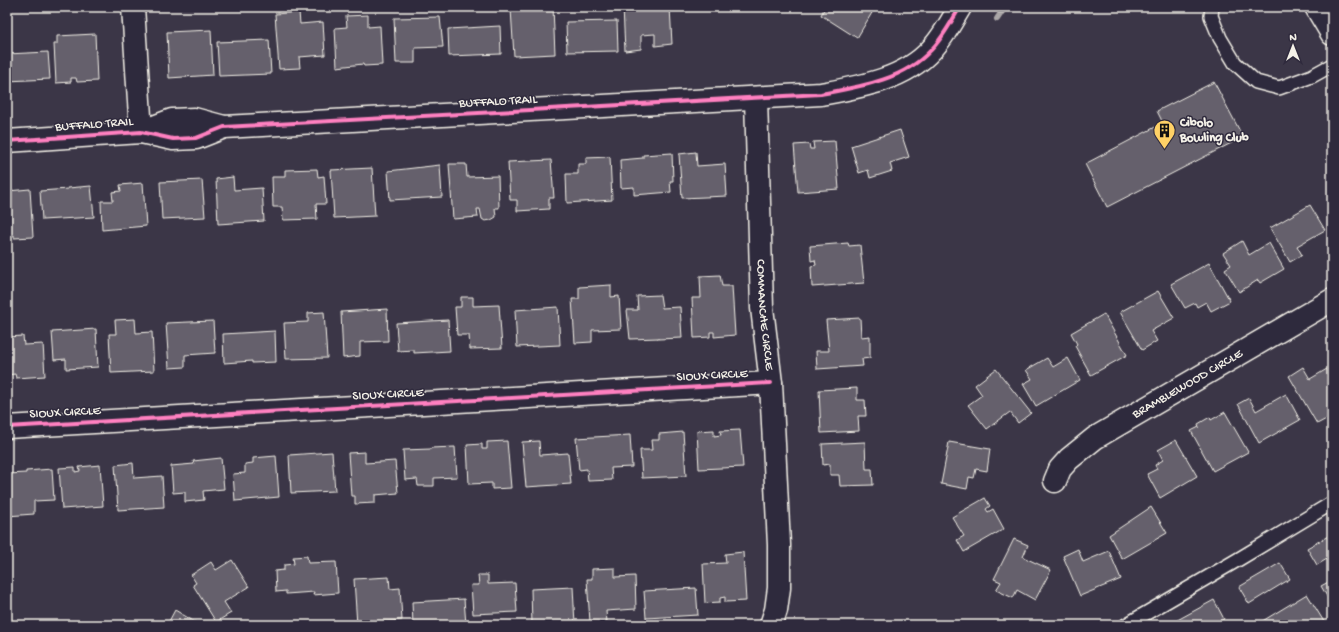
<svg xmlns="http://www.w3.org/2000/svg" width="1339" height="632" font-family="'Gochi Hand',sans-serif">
<rect width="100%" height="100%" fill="#3b3647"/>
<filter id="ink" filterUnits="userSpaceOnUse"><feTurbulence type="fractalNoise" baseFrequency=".025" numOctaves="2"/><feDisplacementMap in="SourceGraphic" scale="8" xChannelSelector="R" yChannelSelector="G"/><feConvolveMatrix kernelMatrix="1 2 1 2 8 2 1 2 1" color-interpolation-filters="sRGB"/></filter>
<g filter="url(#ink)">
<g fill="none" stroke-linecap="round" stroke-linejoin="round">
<path stroke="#aaa6a7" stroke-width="6" d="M997 19 1005 7"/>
</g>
<path fill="#65616c" stroke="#f4f1e8" d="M553 7 555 54 514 56 511 9Z
M623 7H670L672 44 655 46V34L641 35V49L625 51Z
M825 7H866L873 11 857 38 821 15Z
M299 12 300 24 323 22 325 55 299 57 300 68 279 69 275 14Z
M368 15V27L380 26 382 65 364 66 363 64 337 67 335 28 347 27 346 16Z
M440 17 443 47 415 48V63H396L394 18Z
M617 21 618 51 567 52 566 22Z
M500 26 501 54 449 56 448 29Z
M211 30 213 75 169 78 167 32Z
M95 34 97 81 77 82 76 78H71V82L56 83 54 44H57V36Z
M269 40 271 74 219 76 217 42Z
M48 52 50 79 7 81V54Z
M1214 82 1243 137 1107 207 1085 164 1163 123 1157 111Z
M900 130 909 157 890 163 892 171 870 178 868 170 859 173 851 146Z
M835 141 839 189 798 192 794 145 809 144 810 149H814L813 142Z
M696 152 697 166 725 164 727 196 682 198 679 154Z
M672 153 673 181H670L671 192 634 195V187L621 188 620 160 643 158V155Z
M610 157 612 200 567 203 566 174H578V164H586V158Z
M551 160 554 198H549V209L517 211V200H510L508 162Z
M449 164H466L467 177 498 176 499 208H495L496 217 491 220 485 221 482 219 480 209H477L478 217 453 219Z
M440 165 442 197 390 200 388 171Z
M372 168 375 216 334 218 331 170Z
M317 169 318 177 324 176 326 204H316L317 219 283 220 282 207H273L272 177H285V170Z
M233 177 234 190 262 188 264 221 218 224 216 179Z
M202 180 205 217 162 219 160 182Z
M143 183 146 226 102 230 101 201H113L112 192 121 191 120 185Z
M91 186 94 217 42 220 40 191 68 189V188Z
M30 189 33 237 14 238V235L7 236 8 191Z
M1332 199V211L1327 202Z
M1310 205 1325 230 1297 246 1302 255 1290 262 1270 228Z
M1242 241 1249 255 1269 243 1284 269 1260 283 1258 280 1239 292 1225 269 1231 265 1223 253Z
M848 243 849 246 860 245 864 283 812 287 811 266 816 265 815 260 811 261 810 246Z
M1209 263 1230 301 1211 311 1206 302 1197 307 1195 303 1185 308 1171 284Z
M720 275 722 286H732L735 335 714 337V332H710V337L694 338 692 298H701L700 276Z
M611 285V297L619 296 621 329 592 330V342L575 343 572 299H579V287Z
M1158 291 1174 318 1151 331 1157 341 1142 350 1120 312Z
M660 295 662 308 680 307 682 338 658 339V338L630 339 627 310H638L637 296Z
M461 297H473V306L499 305 502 348 470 349 469 335H457L455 307H461Z
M558 307 560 345 517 347 515 310Z
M387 309 388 341 360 342V356L343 358 341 312Z
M324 312 327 358 286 359 284 323 308 322V313Z
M1104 314 1127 355 1091 375 1075 346 1077 344 1071 333Z
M860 318 861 337 870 336V358L862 359 863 366 817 369 816 351H829L826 320Z
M135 319 136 333 152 332 154 371 111 373 109 334H116L115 320Z
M448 320 450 351 414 353V350L398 351 396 323Z
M213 321 215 353 185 355V367L169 368 166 323Z
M96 329 98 367 66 369V359L54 360 52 332Z
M275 331 276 362 252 363V361L224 363 223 334Z
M23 336 24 345 43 344 45 376 16 378 15 374 7 375V337Z
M1047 358 1053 367 1068 358 1080 380 1036 406 1023 384 1032 379 1026 370Z
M1332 366V402L1330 403 1332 407V416L1317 424 1289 376 1303 367 1310 379Z
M996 369 1031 413 1018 423 1010 412 987 429 968 405 982 395 975 385Z
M857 388V400H865L866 416H858L859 431 821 433 819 390Z
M1286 394 1300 420 1259 443 1238 404 1249 398 1256 411Z
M1225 412 1248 452 1213 471 1191 431 1199 427 1198 424 1210 417 1211 420Z
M714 430V436L721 435 720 431 740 430 743 467 699 469 697 431Z
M683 432 686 476 642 478 640 450H652L651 440H659V434Z
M630 435 632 467 611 468 612 480 588 481 587 469 579 470 576 438Z
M1176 440 1197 476 1160 498 1147 474 1157 469 1155 465 1163 460 1158 450Z
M507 441 511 488 492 489V483L469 484 467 445 482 444V449H487V442Z
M539 441 540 455 568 453 571 484 526 487 522 442Z
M865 442 866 469H872L873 485 840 486 839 475H830V464L823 465 822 444Z
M949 442 990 449 987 471 976 469 974 478 969 477 967 489 941 484Z
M455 447 457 477 434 478V486H418L417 479 405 480 403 450 431 449V448Z
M332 452 335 491 291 493 289 455Z
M365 452V463L395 461 398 493 375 495V503L355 504V496H351L348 453Z
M276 456 279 497 235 501 233 474 245 473V464L253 463V458Z
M221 458 224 489 203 491 204 500 185 502V492L173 493 171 466 194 464 193 461Z
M133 463 134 478 162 476 164 507 118 510 115 465Z
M100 465 103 506 62 509 59 468 75 467V472L80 471 79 467Z
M52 469 54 500 34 501V514L7 516V474L26 473V471Z
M985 498 990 506 986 509 988 512 993 509 1004 529 964 552 957 540 964 536 952 517Z
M1151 507 1167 533 1122 559 1109 535Z
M1332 534V556L1317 565 1307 548Z
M1014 539 1028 545 1023 557 1051 570 1035 600 1017 590 1013 598 996 590 1001 582 994 579Z
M1078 549 1083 562 1109 551 1121 579 1080 596 1063 556Z
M743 552 746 601 725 602V597L720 598V602L705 603 703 564 726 563 725 554Z
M307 556 308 563 336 562 338 593 313 595 314 592 286 594V591L276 592 275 571 284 570V565L294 564 293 557Z
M232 560 249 587 224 602 231 613 216 622 193 585 196 583 191 575 211 562 216 570Z
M1280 563 1290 579 1249 604 1239 587Z
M615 568V577L635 576 636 609 606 611 607 622H590L587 579H592V569Z
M478 575H488V584L515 583 517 612 473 614 471 585H479Z
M389 577 390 589 400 588 402 620 374 622V625H357L354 579Z
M1332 580V605L1321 586Z
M573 587 575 625H532L531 589Z
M696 588 698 615 646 618 644 591Z
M1307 594 1326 625H1256Z
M464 599 466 625H413L412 602Z
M1214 600 1224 619 1212 625H1173L1172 623Z
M175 610 200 625H167Z"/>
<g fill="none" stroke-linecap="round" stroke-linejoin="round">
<defs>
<path id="service" d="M1212 7 1211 16 1220 38 1235 63 1256 82 1279 88 1312 76 1332 65
M1126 625 1239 559 1332 503"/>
<g id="minor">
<path d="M133 7 141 132"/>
<path id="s1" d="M756 98 762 308 771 383 779 545V588L776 610 771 625"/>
<path d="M141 132 172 120 194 119 224 127"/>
<path d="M7 141 141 132 173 139 196 138 224 127 821 94C859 87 904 80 931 50 943 38 951 22 960 7"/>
<path d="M7 427 771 383"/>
<path id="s2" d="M1055 481 1060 469 1069 459 1095 438 1332 300"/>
</g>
<path id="tertiary" d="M1316 7 1332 34"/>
</defs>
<use href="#service" stroke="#f4f1e8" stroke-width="16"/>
<use href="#minor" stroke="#f4f1e8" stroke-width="25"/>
<use href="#tertiary" stroke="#f4f1e8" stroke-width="25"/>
<use href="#service" stroke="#2f2a3d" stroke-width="13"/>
<use href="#minor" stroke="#2f2a3d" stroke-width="22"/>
<use href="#tertiary" stroke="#2f2a3d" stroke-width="22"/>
<defs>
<path id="cycleway" d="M7 141 141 132 173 139 196 138 224 127 821 94C859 87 904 80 931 50 943 38 951 22 960 7
M7 427 771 383"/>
</defs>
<use href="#cycleway" stroke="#2f2a3d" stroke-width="6"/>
<use href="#cycleway" stroke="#ff80c0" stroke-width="4"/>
</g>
</g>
<defs>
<symbol id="building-pin" viewBox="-11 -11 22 30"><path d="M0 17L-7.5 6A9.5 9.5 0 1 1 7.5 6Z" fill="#ffd166" stroke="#2f2a3d"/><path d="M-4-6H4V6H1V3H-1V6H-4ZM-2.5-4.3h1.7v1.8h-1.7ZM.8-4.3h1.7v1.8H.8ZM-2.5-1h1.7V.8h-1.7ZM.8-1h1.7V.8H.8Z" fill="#111"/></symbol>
</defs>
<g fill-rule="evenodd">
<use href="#building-pin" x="1152" y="118" width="25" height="34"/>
</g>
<g text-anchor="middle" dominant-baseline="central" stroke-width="3" stroke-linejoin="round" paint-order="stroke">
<g font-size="13" fill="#f4f1e8" stroke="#2f2a3d">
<text transform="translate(498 102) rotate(-3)">BUFFALO TRAIL</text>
<text transform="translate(94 125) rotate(-4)">BUFFALO TRAIL</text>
<text stroke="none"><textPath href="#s1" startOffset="217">COMMANCHE CIRCLE</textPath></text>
<text transform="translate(712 376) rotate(-3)">SIOUX CIRCLE</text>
<text stroke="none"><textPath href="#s2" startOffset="167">BRAMBLEWOOD CIRCLE</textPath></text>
<text transform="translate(388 395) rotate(-3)">SIOUX CIRCLE</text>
<text transform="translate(65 413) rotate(-3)">SIOUX CIRCLE</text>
</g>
<g font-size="13" font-weight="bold" fill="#f4f1e8" stroke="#2f2a3d" text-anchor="start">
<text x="1180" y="123">Cibolo<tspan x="1180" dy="15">Bowling Club</tspan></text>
</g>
</g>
<rect width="1339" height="632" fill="none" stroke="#2f2a3d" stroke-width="24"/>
<rect x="12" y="12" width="1315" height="608" fill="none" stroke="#f4f1e8" stroke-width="1.5" filter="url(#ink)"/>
<g transform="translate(1293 46)" stroke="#2f2a3d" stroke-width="3" paint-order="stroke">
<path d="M0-3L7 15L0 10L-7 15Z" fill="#f4f1e8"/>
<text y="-6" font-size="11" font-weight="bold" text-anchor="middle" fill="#f4f1e8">N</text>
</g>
</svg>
